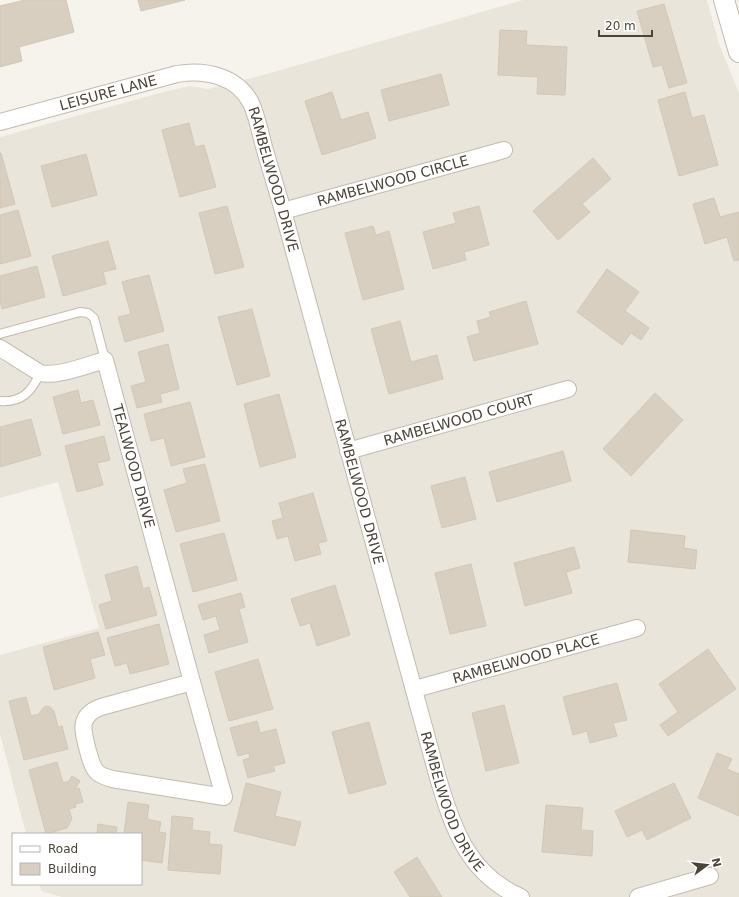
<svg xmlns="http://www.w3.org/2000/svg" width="739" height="897" font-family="'DejaVu Sans',sans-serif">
<rect width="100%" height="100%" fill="#f6f3ec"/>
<path fill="#eae5da" d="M523 0H707L719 44 739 93V897H62L41 891 40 884H141V834H26L0 734V655L99 628 58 482 0 498V137L167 91 190 86 208 89 267 74Z"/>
<path fill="#d8cfc1" stroke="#d3c7b4" d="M25 0H66L74 32 19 47 22 61 0 67V6Z
M138 0H185L141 11Z
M664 4 687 83 669 88 662 65 653 67 637 11Z
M500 30 527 31 526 45 567 47 565 95 537 94 538 77 498 75Z
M441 74 449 105 389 121 381 90Z
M332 92 341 120 368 112 376 138 322 155 305 101Z
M685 92 692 118 704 115 718 165 679 176 658 100Z
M189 123 195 147 204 145 216 187 180 197 162 130Z
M0 153H1L15 204 0 208Z
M86 154 97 195 52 207 41 166Z
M593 158 611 179 582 204 590 212 558 240 533 211Z
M714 198 720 217 739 212V260L734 261 727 237 705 244 693 204Z
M227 206 244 267 215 274 199 213Z
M479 206 489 245 464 252 466 260 433 269 423 232 456 223 453 213Z
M18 210 31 256 0 264V215Z
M373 226 376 235 389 231 404 289 363 300 345 233Z
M108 241 116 269 103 272 106 284 63 296 52 256Z
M37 266 45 297 2 309 0 301V276Z
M607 269 639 292 625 311 649 328 641 340 631 333 622 345 577 312Z
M149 275 164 331 125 342 118 317 131 314 122 282Z
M526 301 538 344 474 361 467 337 480 333 477 321 491 317 489 312Z
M252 309 270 376 237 385 218 317Z
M400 321 411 362 437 355 443 379 389 394 371 329Z
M168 344 179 389 160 394 162 402 137 408 131 386 146 382 138 352Z
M78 390 81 403 93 400 100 425 63 434 53 397Z
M655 393 683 420 631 476 603 449Z
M279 394 296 457 260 467 244 404Z
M190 402 205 457 171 466 164 438 151 441 144 414Z
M31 419 41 455 0 467V427Z
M104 436 110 460 97 463 103 485 77 492 65 446Z
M563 451 571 481 497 502 489 472Z
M205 464 220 521 176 532 164 490 187 483 183 469Z
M465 477 476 519 442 528 431 486Z
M313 493 327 541 318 543 321 554 295 561 288 536 277 539 272 521 283 518 279 503Z
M631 530 685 536 684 548 697 550 695 569 628 562Z
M224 533 237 580 193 592 180 544Z
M574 547 580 568 566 572 572 593 525 606 514 563Z
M471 564 486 626 450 634 435 573Z
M137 566 143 589 149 587 157 615 106 629 99 605 112 601 105 575Z
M335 585 350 635 317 646 310 623 300 626 291 599Z
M241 593 245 607 239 609 248 642 209 653 204 635 220 630 216 616 203 620 198 605Z
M159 624 169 664 130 674 127 663 115 666 107 638Z
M98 632 105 655 90 659 95 678 54 690 43 647Z
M708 649 736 689 668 736 660 725 678 712 659 684Z
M258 659 273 709 229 721 215 672Z
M617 683 627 720 613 723 617 736 590 743 587 731 573 735 563 697Z
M26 697 31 716 39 714 43 708 47 706 50 707 54 711 58 727 62 726 68 749 24 760 9 701Z
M504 705 519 763 486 771 472 713Z
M257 721 260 733 276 729 285 763 273 766 275 771 248 778 243 760 250 758 249 753 238 756 230 728Z
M369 722 386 784 349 794 332 732Z
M717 753 732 759 727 769 739 774V816L698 798Z
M57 762 63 783 69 781 72 776 80 781 75 789 79 788 83 802 75 804 76 807 69 809 72 819 67 828 46 834 29 770Z
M246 783 281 792 275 816 301 822 295 846 234 831Z
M674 783 691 818 647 840 642 830 627 837 615 811Z
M128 802 149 805 147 819 161 822 159 832 166 833 162 863 141 860V834H124Z
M546 805 583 808 581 830 593 831 592 856 542 852Z
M172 816 193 818 192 830 210 832 209 844 222 845 220 874 168 870Z
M98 824 117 827 116 834H97Z
M417 857 442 897H410L394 872Z"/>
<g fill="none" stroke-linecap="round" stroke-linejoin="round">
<defs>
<path id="service" d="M0 334 80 312 88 313 94 318 105 360
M0 401C22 403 32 391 40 373"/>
<g id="minor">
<path id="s1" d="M0 122 177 74C205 69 237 76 251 103 257 116 260 132 264 147 270 168 277 190 283 211L438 778C453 829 469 875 521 897"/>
<path id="s2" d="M283 211 504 150"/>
<path id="s3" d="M0 348 40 373C57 377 88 365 105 360L192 682"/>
<path id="s4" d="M348 451 568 389"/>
<path d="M192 682 224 797 112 779C106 777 100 776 96 771 91 765 90 757 88 751 83 731 77 716 101 707Z"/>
<path id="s5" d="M415 689 637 628"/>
<path d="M638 897 710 876"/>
</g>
<path id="tertiary" d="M724 0 739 52"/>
</defs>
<use href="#service" stroke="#c2bbae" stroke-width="10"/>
<use href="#minor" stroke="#c2bbae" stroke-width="18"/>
<use href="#tertiary" stroke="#c2bbae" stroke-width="22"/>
<use href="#service" stroke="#fff" stroke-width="8"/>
<use href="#minor" stroke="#fff" stroke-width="16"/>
<use href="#tertiary" stroke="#fff" stroke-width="20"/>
</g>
<g text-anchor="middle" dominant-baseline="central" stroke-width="3" stroke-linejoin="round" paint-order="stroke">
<g font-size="14" fill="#4b4439" stroke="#fff">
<text stroke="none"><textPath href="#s1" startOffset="112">LEISURE LANE</textPath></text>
<text stroke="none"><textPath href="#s1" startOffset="348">RAMBELWOOD DRIVE</textPath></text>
<text stroke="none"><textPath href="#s2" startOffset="114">RAMBELWOOD CIRCLE</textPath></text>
<text stroke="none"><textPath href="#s4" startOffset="115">RAMBELWOOD COURT</textPath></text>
<text stroke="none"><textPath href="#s3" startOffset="224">TEALWOOD DRIVE</textPath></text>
<text stroke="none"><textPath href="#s1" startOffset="672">RAMBELWOOD DRIVE</textPath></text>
<text stroke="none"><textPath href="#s5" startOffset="115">RAMBELWOOD PLACE</textPath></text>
<text stroke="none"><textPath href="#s1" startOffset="996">RAMBELWOOD DRIVE</textPath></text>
</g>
</g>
<rect x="12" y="833" width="130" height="52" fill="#ffffff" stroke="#b7b4b0"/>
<rect x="20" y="846" width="20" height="6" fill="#ffffff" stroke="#b7b4b0"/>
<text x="48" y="853" font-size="12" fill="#4b4439">Road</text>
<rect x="20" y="863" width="20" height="12" fill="#d8cfc1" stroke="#b7b4b0"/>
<text x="48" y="873" font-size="12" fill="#4b4439">Building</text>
<g transform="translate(707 865) rotate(75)" stroke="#ffffff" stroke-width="3" paint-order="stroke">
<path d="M0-3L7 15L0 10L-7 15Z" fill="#4b4439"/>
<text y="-6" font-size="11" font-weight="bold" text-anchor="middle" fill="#4b4439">N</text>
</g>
<path d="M599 30v6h53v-6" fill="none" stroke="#4b4439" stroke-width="2"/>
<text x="605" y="30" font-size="12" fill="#4b4439" stroke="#ffffff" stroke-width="3" paint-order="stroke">20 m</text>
</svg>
